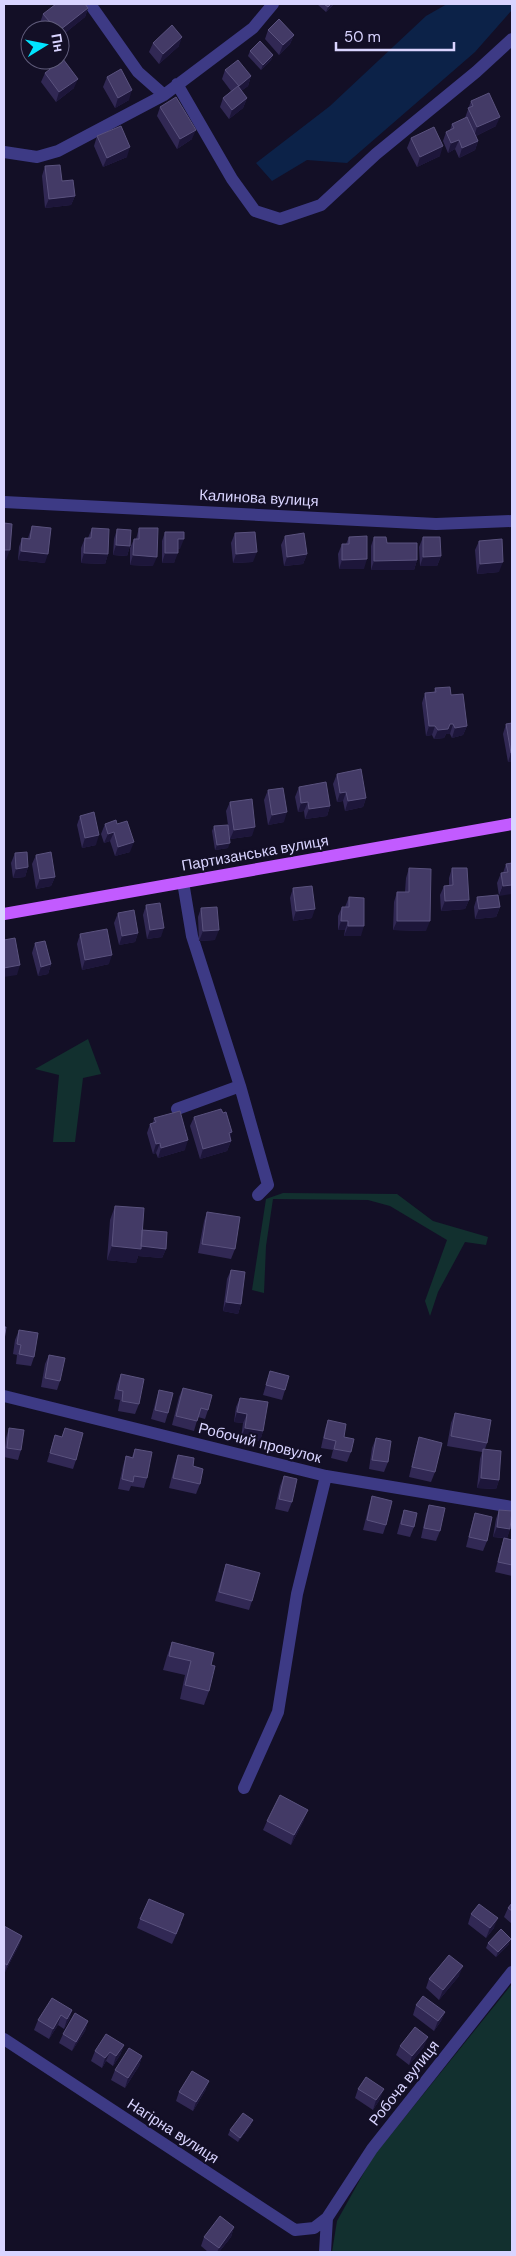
<svg xmlns="http://www.w3.org/2000/svg" width="516" height="2256" font-family="'DM Sans',sans-serif">
<rect width="100%" height="100%" fill="#130f26"/>
<path fill="#12302f" d="M88 1039 101 1074 83 1078 75 1142H53L59 1075 35 1069Z
M283 1193 397 1194 433 1221 488 1237 486 1245 465 1242 438 1292 430 1316 425 1301 447 1240 390 1206 368 1200 273 1199 266 1246 264 1293 252 1290 266 1199Z
M512 1984V2252H332L337 2221 372 2158Z"/>
<path fill="#0c2248" d="M447 4H512V10L475 52 347 163 307 160 272 181 256 163 330 106 426 16Z"/>
<g fill="none" stroke-linecap="round" stroke-linejoin="round">
<path stroke="#3d3a85" stroke-width="12" d="M90 4 138 72 164 95
M177 84 232 179 255 211 280 219 321 205 376 154 476 72 512 39
M4 152 37 157 58 151 164 95 253 28 273 4
M4 502 436 524 512 521
M183 882 192 936 240 1086 268 1185 258 1195
M177 1109 240 1086
M4 1396 326 1476 512 1507
M244 1788 278 1712 297 1594 326 1476
M4 2039 295 2230 314 2228 327 2218 372 2149 512 1972
M325 2252 327 2218"/>
<path stroke="#c25bff" stroke-width="12" d="M4 914 512 824"/>
</g>
<path fill="#312854" d="M317 4H334L326 12Z
M88 8 85 17 60 37V30H45L40 23 43 14Z
M268 30 294 35 290 44 279 55 265 39Z
M153 43 179 46 159 64 149 52Z
M250 51 273 55 271 60 261 70 248 56Z
M225 70 251 76 248 86 241 91 247 98 243 108 229 119 220 107 223 98 231 91 222 79Z
M45 73 74 88 56 102 41 82Z
M107 77 129 100 115 108 103 87Z
M471 101 496 126 476 136 478 141 475 150 459 158 455 149 448 153 443 141 446 132 450 130 452 124 465 118Z
M160 107 192 139 177 149 157 116Z
M97 136 127 157 103 167 94 146Z
M411 138 440 156 417 167 407 148Z
M45 166 62 181 75 196 71 205 45 208 42 176Z
M32 526 45 563 18 560 19 547 22 538H28Z
M92 528 108 554 105 564 81 563V548L85 538H88Z
M139 528 153 566 130 565V548L134 539H136Z
M117 529 130 546 127 556 113 555 114 539Z
M165 532 180 549H178L174 563H162V541Z
M235 533 253 562 233 563 231 543Z
M285 536 307 554 303 564 284 566 281 545Z
M349 537 364 569H339L338 554 342 544H346Z
M374 537 417 560 414 570H371V546Z
M423 537 441 556 437 566H420L419 547Z
M479 541 499 572 477 574 475 550Z
M435 688 451 695 467 726 463 735 452 738 450 734H446L444 738 434 739 432 735 426 736 422 703 425 693 434 692Z
M512 723V761L508 762 503 734 506 724Z
M337 774 366 798 363 807 345 811 343 801 337 802 333 784Z
M299 787 330 806 327 816 305 819 304 811 298 812 295 797Z
M268 790 284 822 268 825 264 800Z
M230 802 252 836 230 839 226 811Z
M80 816 96 845 82 848 77 825Z
M105 824H117L130 852 115 856 110 841 104 843 101 834Z
M214 826 228 848 215 850 212 831Z
M15 853 28 867 25 877 13 878 11 863Z
M36 855 55 877 51 886 36 889 32 864Z
M512 863 499 896 497 883 501 873H503L506 864Z
M409 868 426 931 393 930 394 902 397 892H405L406 878Z
M452 868 469 900 465 909 441 911 440 895 444 886H449V878Z
M293 888 312 918 293 921 290 898Z
M349 897 361 936H344L345 930H338V916L342 907H345Z
M477 897 500 907 496 917 475 919 474 907Z
M146 905 161 937 147 939 143 915Z
M201 908 215 940 199 941 198 917Z
M118 913 138 933 135 942 119 945 114 923Z
M80 934 109 964 82 970 77 944Z
M35 943 51 964 48 974 38 976 32 953Z
M194 1117 230 1138 231 1141 227 1151 200 1159 190 1126Z
M154 1118 185 1150 158 1158 156 1153 153 1154 147 1133 150 1124 153 1123Z
M115 1206 142 1230 166 1249 162 1258 138 1256 136 1263 107 1260 110 1220Z
M207 1212 235 1249 231 1259 198 1253 204 1221Z
M231 1270 241 1304 238 1314 223 1311 227 1279Z
M19 1330 34 1357 31 1366 16 1364 17 1355 13 1354 15 1340Z
M49 1355 60 1381 57 1390 41 1387 45 1364Z
M270 1371 285 1390 282 1400 263 1395Z
M121 1374 139 1404 135 1414 118 1411 120 1400 114 1399 117 1384Z
M183 1388 208 1410 205 1419 198 1417 194 1431 172 1425 179 1397Z
M159 1390 168 1413 165 1423 151 1419 156 1400Z
M240 1398 263 1431 260 1441 241 1438 243 1423 234 1422 236 1407Z
M455 1413 487 1443 485 1449 499 1480 496 1489 477 1488 480 1459 482 1452 447 1446 451 1423Z
M328 1420 344 1437 351 1452 347 1462 331 1458 333 1450 321 1448 325 1429Z
M9 1428 21 1450 18 1460 4 1457 6 1438Z
M65 1428 76 1460 73 1469 47 1462 55 1435 62 1437Z
M419 1437 435 1472 431 1482 409 1477 416 1447Z
M376 1438 388 1462 384 1472 369 1469 372 1448Z
M135 1449 147 1478 144 1488 131 1486 129 1491 118 1489 123 1466 126 1456 132 1457Z
M178 1455 193 1466 200 1484 196 1494 169 1488 175 1464Z
M284 1476 292 1502 288 1512 275 1509 280 1486Z
M372 1496 386 1525 383 1534 363 1530 369 1506Z
M429 1505 440 1531 436 1541 421 1538 426 1514Z
M404 1510 414 1527 410 1537 397 1534 401 1519Z
M499 1510 510 1529 507 1538 512 1540V1576L495 1572 501 1548 504 1538 493 1537 496 1519Z
M475 1513 487 1541 483 1551 466 1547 472 1523Z
M226 1564 252 1601 249 1610 215 1601 223 1573Z
M172 1642 211 1665 209 1691 204 1705 180 1699 185 1675 163 1670 167 1656Z
M304 1820 291 1845 263 1830 267 1821Z
M512 1903V1924L504 1917 508 1908Z
M471 1914 494 1928 486 1938 468 1924Z
M140 1919 181 1924 172 1944 137 1928Z
M4 1926 22 1936 19 1945 4 1974Z
M488 1943 509 1944 496 1957 486 1948Z
M459 1976 439 2000 426 1988 429 1979Z
M416 2005 445 2012 441 2021 434 2031 413 2015Z
M72 2010 69 2020 64 2029 58 2025 49 2039 34 2030 38 2020Z
M88 2021 85 2031 72 2051 59 2043 63 2034Z
M124 2045 120 2055 113 2066 106 2061 102 2068 91 2061 95 2051Z
M400 2046 424 2047 409 2065 396 2055Z
M142 2056 139 2066 125 2088 111 2080 115 2070Z
M209 2081 205 2091 193 2111 176 2101 179 2092Z
M358 2089 380 2099 373 2110 355 2098Z
M251 2125 238 2142 228 2135 230 2130Z
M234 2227 231 2237 219 2252H208L201 2246 204 2237Z"/>
<path fill="#1d163a" d="M331 4H334L326 12 328 7Z
M88 8 85 17 60 37V30Z
M294 35 290 44 279 55 283 45Z
M182 37 179 46 159 64 163 54Z
M273 55 271 60 261 70 263 65Z
M251 76 248 86 235 96 239 86Z
M78 79 74 88 56 102 59 92Z
M132 90 129 100 115 108 118 98Z
M247 98 243 108 229 119 232 110Z
M500 117 496 126 474 137 477 127Z
M196 130 192 139 177 149 180 139Z
M459 140 455 149 448 153 451 143Z
M478 141 475 150 459 158 462 148Z
M443 146 440 156 417 167 420 157Z
M130 147 127 157 103 167 107 158Z
M75 196 71 205 45 208 49 199Z
M178 539H184L180 549H175Z
M116 545 130 546 127 556 113 555Z
M4 550H10L6 560H4Z
M21 551 48 554 45 563 18 560Z
M257 552 253 562 233 563 236 554Z
M84 553 108 554 105 564 81 563Z
M165 553H178L174 563H162Z
M307 554 303 564 284 566 287 557Z
M133 555 157 557 153 566 130 565Z
M441 556 437 566H420L423 557Z
M367 559 364 569H339L342 560Z
M417 560 414 570H371L374 561Z
M503 562 499 572 477 574 480 564Z
M450 724H453L450 734H446L444 738 434 739 438 730Z
M429 726H435L432 735 426 736Z
M467 726 463 735 452 738 455 728Z
M512 752V761L508 762 511 753Z
M346 792 343 801 337 802 340 793Z
M366 798 363 807 345 811 348 801Z
M308 802 304 811 298 812 301 803Z
M330 806 327 816 305 819 309 809Z
M287 812 284 822 268 825 272 815Z
M255 827 252 836 230 839 234 830Z
M114 832 110 841 104 843 108 834Z
M99 835 96 845 82 848 85 838Z
M134 842 130 852 115 856 118 847Z
M230 843 228 848 215 850 217 845Z
M28 867 25 877 13 878 16 869Z
M55 877 51 886 36 889 40 879Z
M512 885V894L499 896 503 886Z
M469 900 465 909 441 911 445 901Z
M500 907 496 917 475 919 479 909Z
M315 909 312 918 293 921 296 911Z
M341 921H348L345 930H338Z
M397 921H430L426 931 393 930Z
M348 926H364L361 936H344Z
M164 928 161 937 147 939 150 930Z
M219 930 215 940 199 941 203 931Z
M138 933 135 942 119 945 122 936Z
M112 955 109 964 82 970 85 960Z
M51 964 48 974 38 976 41 967Z
M20 965 17 975 4 977V968Z
M232 1132 229 1142 231 1141 227 1151 200 1159 203 1149 229 1133Z
M188 1140 185 1150 158 1158 161 1148Z
M160 1143 156 1153 153 1154 156 1144Z
M112 1246H140L166 1249 162 1258 138 1256 136 1263 107 1260Z
M226 1302 241 1304 238 1314 223 1311Z
M237 1412 247 1414 243 1423 234 1422Z
M245 1428 263 1431 260 1441 241 1438Z
M481 1478 499 1480 496 1489 477 1488Z
M497 1527 510 1529 507 1538 493 1537Z
M308 1810 304 1820 291 1845 294 1835Z
M498 1918 494 1928 486 1938 490 1928Z
M22 1936 19 1945 4 1974 7 1965Z
M511 1939 509 1944 496 1957 498 1952Z
M463 1966 459 1976 439 2000 443 1990Z
M72 2010 69 2020 64 2029 67 2019Z
M445 2012 441 2021 434 2031 438 2021Z
M61 2015 58 2025 49 2039 53 2029Z
M88 2021 85 2031 72 2051 76 2042Z
M428 2037 424 2047 409 2065 412 2056Z
M124 2045 120 2055 113 2066 116 2056Z
M110 2052 106 2061 102 2068 105 2058Z
M142 2056 139 2066 125 2088 128 2078Z
M209 2081 205 2091 193 2111 196 2102Z
M384 2089 380 2099 373 2110 376 2100Z
M253 2120 251 2125 238 2142 240 2138Z
M234 2227 231 2237 219 2252H217L219 2248Z"/>
<path fill="#433a66" stroke="#5a527e" d="M56 4H85L88 8 60 30H57L43 14Z
M324 4H331L328 7Z
M279 19 294 35 283 45 268 30Z
M172 25 182 37 163 54 153 43Z
M260 41 273 55 263 65 250 51Z
M63 59 78 79 59 92 45 73Z
M238 60 251 76 239 86 225 70Z
M121 69 132 90 118 98 107 77Z
M238 86 247 98 232 110 223 98Z
M489 93 500 117 477 127 468 108 473 106 471 101Z
M176 97 196 130 180 139 160 107Z
M467 117 478 141 462 148 459 140 451 143 446 132 454 128 452 124Z
M121 126 130 147 107 158 97 136Z
M434 127 443 146 420 157 411 138Z
M60 165 62 181 73 180 75 196 49 199 45 166Z
M4 523 12 524 10 550H4Z
M32 526 51 528 48 554 21 551 22 538 30 539Z
M92 528 109 529 108 554 84 553 85 538H91Z
M139 528H158L157 557 133 555 134 539H139Z
M117 529 131 530 130 546 116 545Z
M165 532H184V539H178V553H165Z
M255 532 257 552 236 554 235 533Z
M304 533 307 554 287 557 285 536Z
M367 536V559L342 560V544H349V537Z
M374 537H386L387 543H417V560L374 561Z
M423 537H440L441 556 423 557Z
M502 539 503 562 480 564 479 541Z
M450 687 451 695 463 694 467 726 455 728 453 724H450L448 729 438 730 435 726H429L425 693 436 692 435 688Z
M512 723V752L511 753 506 724Z
M361 769 366 798 348 801 346 792 340 793 337 774Z
M326 782 330 806 309 809 308 802 301 803 299 787Z
M283 788 287 812 272 815 268 790Z
M252 799 255 827 234 830 230 802Z
M94 812 99 835 85 838 80 816Z
M116 820 117 824 127 821 134 842 118 847 114 832 108 834 105 824Z
M228 825 230 843 217 845 214 826Z
M27 852 28 867 16 869 15 853Z
M51 852 55 877 40 879 36 855Z
M512 863V885L503 886 501 873 508 872 506 864Z
M409 868 431 869 430 921H397V892H409Z
M452 868H467L469 900 445 901 444 886 453 885Z
M312 886 315 909 296 911 293 888Z
M498 895 500 907 479 909 477 897Z
M349 897 364 898V926H348V921H341L342 907H349Z
M160 903 164 928 150 930 146 905Z
M217 907 219 930 203 931 201 908Z
M134 910 138 933 122 936 118 913Z
M107 929 112 955 85 960 80 934Z
M15 938 20 965 4 968V940Z
M45 941 51 964 41 967 35 943Z
M221 1109 223 1113 226 1112 232 1132 229 1133 231 1141 203 1149 194 1117Z
M180 1111 188 1140 161 1148 160 1143 156 1144 150 1124 156 1122 154 1118Z
M115 1206 144 1208 141 1249 112 1246Z
M207 1212 240 1217 235 1249 202 1244Z
M142 1230 167 1232 166 1249 141 1246Z
M231 1270 245 1272 241 1304 226 1302Z
M4 1327H6L4 1340Z
M19 1330 38 1333 34 1357 19 1354 21 1345 17 1344Z
M49 1355 65 1358 60 1381 45 1378Z
M270 1371 289 1376 285 1390 266 1385Z
M121 1374 144 1379 139 1404 122 1401 123 1391 118 1390Z
M183 1388 212 1395 208 1410 201 1408 197 1421 176 1416Z
M159 1390 173 1393 168 1413 155 1410Z
M240 1398 268 1402 263 1431 245 1428 247 1414 237 1412Z
M455 1413 491 1420 487 1443 451 1436Z
M328 1420 346 1424 344 1437 354 1439 351 1452 334 1449 336 1441 324 1438Z
M9 1428 24 1430 21 1450 7 1448Z
M65 1428 83 1433 76 1460 50 1453 55 1435 62 1437Z
M419 1437 442 1443 435 1472 412 1467Z
M376 1438 391 1441 388 1462 372 1460Z
M135 1449 152 1452 147 1478 134 1476 133 1482 122 1479 126 1456 133 1458Z
M483 1449 501 1451 499 1480 481 1478Z
M178 1455 194 1458 193 1466 203 1469 200 1484 173 1478Z
M284 1476 297 1479 292 1502 279 1499Z
M372 1496 392 1501 386 1525 367 1520Z
M429 1505 445 1508 440 1531 424 1528Z
M404 1510 417 1513 414 1527 401 1524Z
M499 1510 512 1511 510 1529 497 1527Z
M475 1513 492 1517 487 1541 469 1537Z
M504 1538 512 1540V1565L498 1562Z
M226 1564 260 1573 252 1601 219 1592Z
M172 1642 214 1653 211 1665 215 1666 209 1691 185 1685 191 1661 169 1656Z
M280 1795 308 1810 294 1835 267 1821Z
M149 1899 184 1914 176 1934 140 1919Z
M512 1903V1911L508 1908Z
M479 1904 498 1918 490 1928 471 1914Z
M4 1926 22 1936 7 1965 4 1963Z
M501 1929 511 1939 498 1952 488 1943Z
M449 1955 463 1966 443 1990 429 1979Z
M423 1996 445 2012 438 2021 416 2005Z
M52 1998 72 2010 67 2019 61 2015 53 2029 38 2020Z
M75 2013 88 2021 76 2042 63 2034Z
M415 2027 428 2037 412 2056 400 2046Z
M106 2034 124 2045 116 2056 110 2052 105 2058 95 2051Z
M129 2048 142 2056 128 2078 115 2070Z
M192 2071 209 2081 196 2102 179 2092Z
M366 2077 384 2089 376 2100 358 2089Z
M243 2113 253 2120 240 2138 230 2130Z
M220 2216 234 2227 219 2248 204 2237Z"/>
<g text-anchor="middle" dominant-baseline="central" stroke-width="4.5" stroke-linejoin="round" paint-order="stroke">
<g font-size="15" fill="#d9d4ff" stroke="#130f26">
<text transform="translate(259 498) rotate(3)">Калинова вулиця</text>
<text transform="translate(255 853) rotate(-10)">Партизанська вулиця</text>
<text transform="translate(260 1443) rotate(14)">Робочий провулок</text>
<text transform="translate(404 2083) rotate(-52)">Робоча вулиця</text>
<text transform="translate(173 2131) rotate(33)">Нагірна вулиця</text>
</g>
</g>
<rect width="516" height="2256" fill="none" stroke="#d9d4ff" stroke-width="10"/>
<g transform="translate(45 45) rotate(80)"><circle r="24" fill="#130f26" stroke="#625e7d"/>
<path d="M0-4L9 19L0 12L-9 19Z" fill="#00e5ff"/>
<text y="-8" font-size="14" font-weight="bold" text-anchor="middle" fill="#d9d4ff">Пн</text>
</g>
<path d="M336 42v8h118v-8" fill="none" stroke="#d9d4ff" stroke-width="2.5"/>
<text x="344" y="42" font-size="15" fill="#d9d4ff" stroke="#130f26" stroke-width="4" paint-order="stroke">50 m</text>
</svg>
